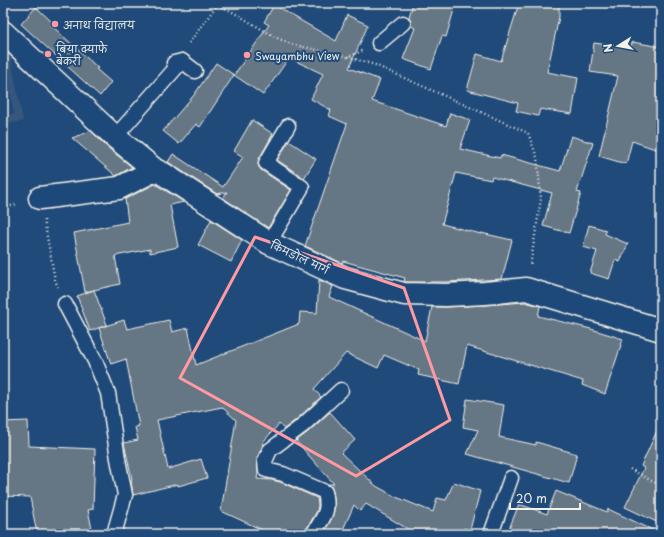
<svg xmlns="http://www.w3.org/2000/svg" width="664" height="537" font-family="'Playpen Sans','Playpen Sans Deva',sans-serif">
<rect width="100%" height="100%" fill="#1f4a7a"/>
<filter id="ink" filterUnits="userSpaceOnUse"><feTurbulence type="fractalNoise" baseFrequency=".025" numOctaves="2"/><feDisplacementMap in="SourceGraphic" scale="8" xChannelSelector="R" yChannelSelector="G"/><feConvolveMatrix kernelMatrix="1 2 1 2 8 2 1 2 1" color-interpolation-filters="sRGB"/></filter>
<g filter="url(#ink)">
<path fill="#34577d" d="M10 54 23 121 3 125V116L14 114 7 75 3 76V55Z"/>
<path fill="#657685" stroke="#f4f1e8" d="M413 3H456L446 37 442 36 431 69 403 59 415 28 411 26V21L409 17Z
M519 3H559V17L547 72 578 78 572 114 540 109 538 116 516 111 518 103 467 90 477 54 501 61Z
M274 5 336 41 347 15 368 25 349 68 380 80 372 101 446 126 450 113 470 120 460 149 500 158 501 155 560 171 571 136 593 143 577 192 581 193 569 233 543 226 552 193 492 177 491 180 456 173 442 224 481 234V233L512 240 502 279 446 282H406L404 281 405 278 343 261 342 263 305 246 347 124 329 116 331 110 311 99 323 74 289 58 263 95 234 75 269 25 264 22Z
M36 7 53 23 51 25 98 68 96 69 111 82 100 96 21 24Z
M632 42 661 47V151L632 141 626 164 599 156 618 76 590 72 594 43 631 48Z
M216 63 234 75 200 127 196 124 179 144 163 131 194 95Z
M252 120 273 134 259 159 258 163 259 167 261 170 291 190 268 228 223 198 227 192 217 194 168 162 173 154 223 187 243 157 234 151Z
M91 131 107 147 132 167 116 176 72 138Z
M289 141 316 159 304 178 277 160Z
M155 184 184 202 170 205 178 247 150 253V249L115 256 120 284 85 292 74 233 128 222 125 199Z
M211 220 242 240 231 262 198 245Z
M589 225 606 230 605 234 628 244 620 262 615 260 609 279 590 273 597 251 583 247Z
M319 280 333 286 329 297 425 341 432 307H447L486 305 525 302 540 306 538 316 591 329 623 339 605 394 582 385 583 381 467 346 459 384 418 375 419 370 384 355 378 368 346 353 314 389 321 397 297 419 284 429 279 424 263 442 262 447 257 458V462L258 472 257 479 272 480 280 482 317 498 318 505 317 511 306 530 305 534H271L221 511 236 420 222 407 157 420 168 469 201 459 207 478 178 486V484L133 495 131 480 132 479 124 443 138 440 135 427 139 426 126 359 111 364 99 328 124 320 127 329 169 320 172 332 188 328 196 365 299 324 300 312 317 313Z
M94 290 107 325 90 331 77 296Z
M467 399 504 405 499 437 536 445V442L577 454 569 483 467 454 478 430 463 427Z
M330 412 355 440 341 453 376 486 396 497 433 512 437 498 446 500 454 482 480 491 470 530 464 528 462 534H416L366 504 360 511 354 505 341 534H323L332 518 335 506 333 490 331 486 327 484H334L296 441 308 432Z
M28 421 29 446 95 449 93 509 88 510 92 529 66 534H37L30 497 3 496V422Z
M661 422V524L625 507 644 468 641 466Z
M556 491 607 512 608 509 661 534H507L519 504 547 514Z"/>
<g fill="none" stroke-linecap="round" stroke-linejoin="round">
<defs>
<path id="lane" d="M379 43 403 23
M182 61 195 71
M115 137 182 61 174 63
M269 243 302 187 266 163 288 126
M65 304 95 361 108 393 118 459 125 495 114 534
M313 534C323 517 330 513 325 492L283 474 266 470 265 461 270 450 302 426 341 390
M491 534 511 478"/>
<path id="street" d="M3 32 115 137 155 170 162 173 269 243 345 278 404 294 446 295 485 293 526 289 661 330
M40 198 119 188 155 170"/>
</defs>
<use href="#lane" stroke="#f4f1e8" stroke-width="17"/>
<use href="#street" stroke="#f4f1e8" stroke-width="25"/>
<path stroke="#f4f1e8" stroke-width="2.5" stroke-dasharray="1 3" stroke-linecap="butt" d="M585 3 593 5 619 9 633 3
M189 43 217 5 231 11 275 37 291 44 348 57 362 51
M348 57 375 65 528 133 537 157 541 199 530 266
M3 208 18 204
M44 220 55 280 58 287
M630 469 661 486"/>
<use href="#lane" stroke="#1f4a7a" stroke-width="14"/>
<use href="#street" stroke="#1f4a7a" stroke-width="22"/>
</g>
</g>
<path fill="none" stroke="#ff9aa2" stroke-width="3" stroke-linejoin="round" d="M255 237 404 288 450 420 356 476 180 378Z"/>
<g fill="#ff9aa2" stroke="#1f4a7a" stroke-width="1.5">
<circle cx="55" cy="24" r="4"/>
<circle cx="48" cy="54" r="4"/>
<circle cx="247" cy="55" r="4"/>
</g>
<g text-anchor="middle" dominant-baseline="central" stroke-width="4" stroke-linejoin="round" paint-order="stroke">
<g font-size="10" fill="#f4f1e8" stroke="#1f4a7a" text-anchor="start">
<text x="63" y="24">अनाथ विद्यालय</text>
<text x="56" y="48">बिया क्याफे<tspan x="56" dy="12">बेकरी</tspan></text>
<text x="255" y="55">Swayambhu View</text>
</g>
<g font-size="10" fill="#f4f1e8" stroke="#1f4a7a">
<text transform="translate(300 257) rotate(25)">किमडोल मार्ग</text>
</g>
</g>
<rect width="664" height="537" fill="none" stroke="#1f4a7a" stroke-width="16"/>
<rect x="8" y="8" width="648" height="521" fill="none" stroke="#f4f1e8" stroke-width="1.5" filter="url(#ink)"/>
<g transform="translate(618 46) rotate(259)" stroke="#1f4a7a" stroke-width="3" paint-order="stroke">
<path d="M0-3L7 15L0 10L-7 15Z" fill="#f4f1e8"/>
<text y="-6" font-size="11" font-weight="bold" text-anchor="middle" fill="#f4f1e8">N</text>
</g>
<path d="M510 503v6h70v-6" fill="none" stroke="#f4f1e8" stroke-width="2"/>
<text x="516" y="503" font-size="12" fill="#f4f1e8" stroke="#1f4a7a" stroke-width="3" paint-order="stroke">20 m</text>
</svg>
